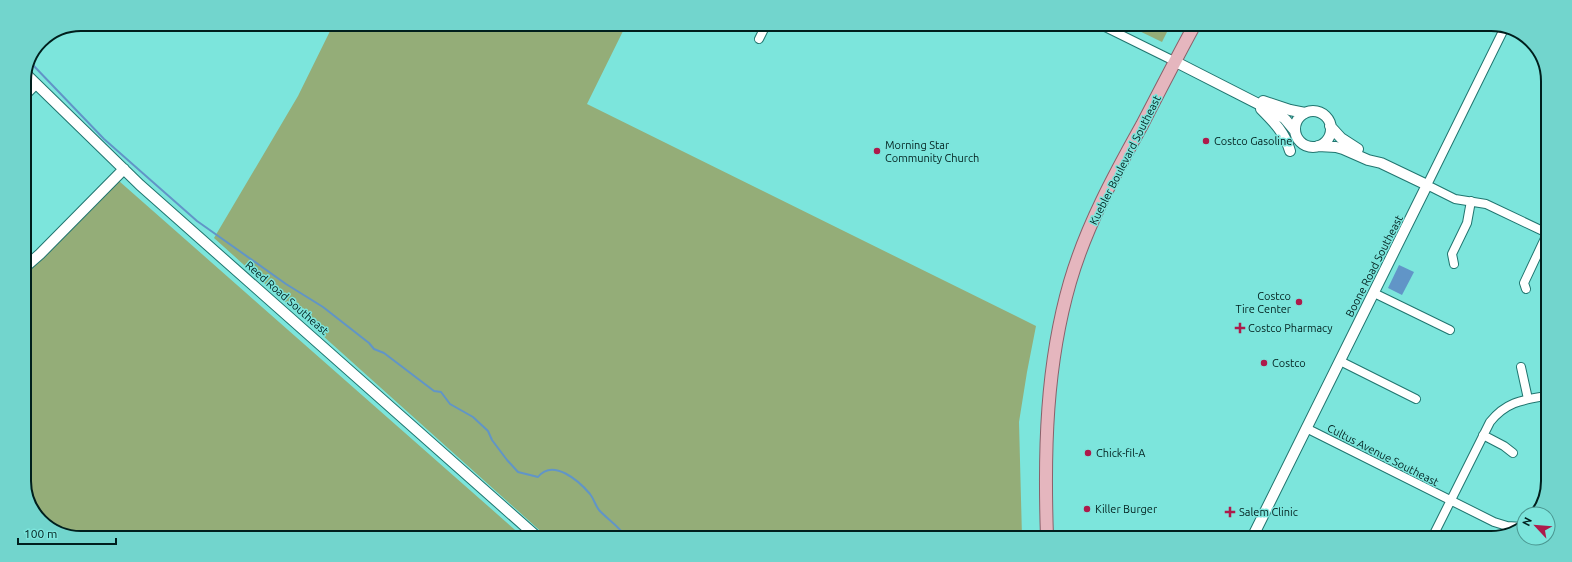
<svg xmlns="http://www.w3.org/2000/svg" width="1572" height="562" font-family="Ubuntu,sans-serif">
<rect width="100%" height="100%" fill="#7ce5dc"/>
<path fill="#94ad78" d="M333 25H626L587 104 1036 326 1027 372 1019 422 1022 537 546 536 214 238 298 96Z
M1129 26H1170L1162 42Z
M119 181 522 536 63 535 36 516 24 485V270Z"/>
<path fill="#6195c7" d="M1399 265 1414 272 1402 295 1388 288Z"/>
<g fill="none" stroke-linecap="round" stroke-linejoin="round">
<path stroke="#6195c7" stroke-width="2" d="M31 63 104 139 197 221 286 284 323 307 369 343 374 349 384 353 434 391 441 392 450 404 473 417 488 431 492 440 507 460 518 472 538 477C553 458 579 481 590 494 594 499 595 505 599 510 607 519 619 526 625 536"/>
<defs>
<path id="minor" d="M1103 26 1176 62
M1505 27 1427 185 1455 199 1486 204 1547 233
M759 39 766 25
M24 97 37 84
M1454 264 1452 254 1467 223 1471 201
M1526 289 1524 283 1547 234
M1374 293 1450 330
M1340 361 1416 399
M1521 367 1528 399
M1306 428 1494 522 1507 526 1523 527
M1483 435 1504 446 1513 453
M1432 538 1490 422C1506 402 1522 400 1546 396"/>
<path id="tertiary" d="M1176 62 1278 114 1285 119 1295 131
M26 74 140 185 536 536
M1263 101 1290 110 1305 113
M1261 109C1274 122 1285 133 1290 151
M1295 129a18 18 0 1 1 36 0a18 18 0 1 1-36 0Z
M1330 126 1341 138 1358 149
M24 268 40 254 124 169
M1252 538 1427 185 1381 163 1368 160 1343 149 1336 147 1318 146"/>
<path id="primary" d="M1047 537C1044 451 1046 365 1070 282 1086 227 1114 175 1142 125 1159 92 1176 59 1194 26"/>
</defs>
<use href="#minor" stroke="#20756f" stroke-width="10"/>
<use href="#tertiary" stroke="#20756f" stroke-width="12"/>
<use href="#primary" stroke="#8a616a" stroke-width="14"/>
<use href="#minor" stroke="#fff" stroke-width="8"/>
<use href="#tertiary" stroke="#fff" stroke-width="10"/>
<use href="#primary" stroke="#e5b6be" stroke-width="12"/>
</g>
<g fill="#ad1b4b" stroke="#7ce5dc" stroke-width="1.5">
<circle cx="1206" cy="141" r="4"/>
<circle cx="877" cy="151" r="4"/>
<circle cx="1299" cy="302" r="4"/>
<path d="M1238 322h4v4h4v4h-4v4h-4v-4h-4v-4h4z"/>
<circle cx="1264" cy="363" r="4"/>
<circle cx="1088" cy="453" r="4"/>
<circle cx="1087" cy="509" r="4"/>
<path d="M1228 506h4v4h4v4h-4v4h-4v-4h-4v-4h4z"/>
</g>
<g text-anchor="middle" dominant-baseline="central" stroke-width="3" stroke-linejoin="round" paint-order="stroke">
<g font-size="11" fill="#001f1d" stroke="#7ce5dc" text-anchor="start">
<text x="1214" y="141">Costco Gasoline</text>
<text x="885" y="145">Morning Star<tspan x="885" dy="13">Community Church</tspan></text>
<text x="1291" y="296" text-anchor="end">Costco<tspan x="1291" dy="13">Tire Center</tspan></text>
<text x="1248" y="328">Costco Pharmacy</text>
<text x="1272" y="363">Costco</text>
<text x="1096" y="453">Chick-fil-A</text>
<text x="1095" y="509">Killer Burger</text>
<text x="1239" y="512">Salem Clinic</text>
</g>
<g font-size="11" fill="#001f1d" stroke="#7ce5dc">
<text transform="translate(1125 160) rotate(-63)">Kuebler Boulevard Southeast</text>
<text transform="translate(1374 266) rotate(-63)">Boone Road Southeast</text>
<text transform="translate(287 298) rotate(41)">Reed Road Southeast</text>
<text transform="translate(1383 455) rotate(27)">Cultus Avenue Southeast</text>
</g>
</g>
<path d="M0 0H1572V562H0ZM81 31H1491A50 50 0 0 1 1541 81V481A50 50 0 0 1 1491 531H81A50 50 0 0 1 31 481V81A50 50 0 0 1 81 31Z" fill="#72d5cd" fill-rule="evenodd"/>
<path fill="none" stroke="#001f1d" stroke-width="2" d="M81 31H1491A50 50 0 0 1 1541 81V481A50 50 0 0 1 1491 531H81A50 50 0 0 1 31 481V81A50 50 0 0 1 81 31Z"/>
<g transform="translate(1536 526) rotate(296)"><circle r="19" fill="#7ce5dc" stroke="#4a9690"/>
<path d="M0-3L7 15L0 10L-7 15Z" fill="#ad1b4b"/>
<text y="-6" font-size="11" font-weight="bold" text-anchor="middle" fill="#001f1d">N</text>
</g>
<path d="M18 538v6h98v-6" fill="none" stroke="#001f1d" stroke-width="2"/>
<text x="24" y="538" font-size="12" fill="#001f1d" stroke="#7ce5dc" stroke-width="3" paint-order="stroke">100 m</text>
</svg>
